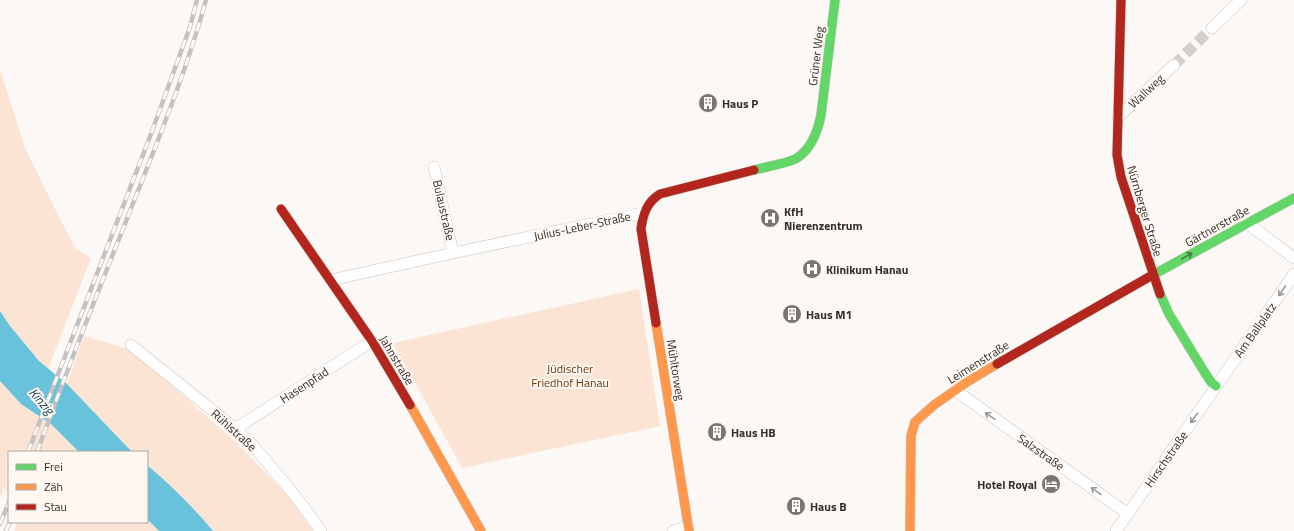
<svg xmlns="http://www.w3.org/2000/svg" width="1294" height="531" font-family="'Titillium Web',sans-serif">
<rect width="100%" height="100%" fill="#fbf8f5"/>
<path fill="#fce4d4" d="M0 69 25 148 59 217 76 249 91 258 48 369C29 353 13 331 0 311Z
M639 289 660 426 462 468 393 343Z
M84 336 132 350 238 444 288 496 313 531H213C193 507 171 485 147 465V452H132L67 384Z
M0 381 21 404 51 424 79 452H9V491L4 488 0 498Z
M147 519 159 531H14L18 522H147Z"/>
<path fill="#69c2dc" d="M0 311 10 326 39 361 67 384 132 452H79L51 424 21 404 0 381Z
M147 465C171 485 193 507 213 531H159L147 519Z"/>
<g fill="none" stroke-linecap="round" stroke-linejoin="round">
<path stroke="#d3d0cc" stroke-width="11" stroke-dasharray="11 5.5" stroke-linecap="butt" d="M1174 65 1212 28"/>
<defs>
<path id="street" d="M1212 28 1241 0
M1118 117 1174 65
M434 167 453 253
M1247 223 1294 258
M331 280 453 253 643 213
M131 345 221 417 251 443 297 498 321 531
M955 390 1128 514
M235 429 372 341
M673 531 688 526
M1116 531 1294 274"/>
<path id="fast" d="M754 170C764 167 790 163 797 158 811 149 818 130 821 115L835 0
M1149 277 1294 198
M1160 294 1169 314 1205 373 1211 382 1216 386"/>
<path id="slow" d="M656 323 689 531
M410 405 481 531
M910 531 911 436 915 422 934 405 967 382 997 364"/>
<path id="jam" d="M1121 0 1117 155 1121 177 1160 294
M281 209 372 341 410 405
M656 323 641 229C643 214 647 202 660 194L754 170
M997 364 1149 277"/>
</defs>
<use href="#street" stroke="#cbc6c2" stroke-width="12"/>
<use href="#fast" stroke="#cbc6c2" stroke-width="10"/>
<use href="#slow" stroke="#cbc6c2" stroke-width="10"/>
<use href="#jam" stroke="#cbc6c2" stroke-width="10"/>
<use href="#street" stroke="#fefefe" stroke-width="11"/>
<use href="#fast" stroke="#63d668" stroke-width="9"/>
<use href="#slow" stroke="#ff974d" stroke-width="9"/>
<use href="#jam" stroke="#b3261e" stroke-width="9"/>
<defs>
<path id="rail" d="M28 452 151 134 190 27 197 0
M37 452C64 379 92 306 121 234 151 157 184 80 206 0
M0 524 9 502
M6 531 10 522"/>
</defs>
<use href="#rail" stroke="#c4c2c1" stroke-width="4.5"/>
<use href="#rail" stroke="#fef7f2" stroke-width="3" stroke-dasharray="9" stroke-linecap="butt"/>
</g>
<defs><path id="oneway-shaft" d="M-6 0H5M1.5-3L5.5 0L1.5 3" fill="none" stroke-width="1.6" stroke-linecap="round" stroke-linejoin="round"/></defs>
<use stroke="#497a46" href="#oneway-shaft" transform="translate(1187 256) rotate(-29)"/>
<g stroke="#999694">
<use href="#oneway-shaft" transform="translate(1282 291) rotate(124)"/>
<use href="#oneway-shaft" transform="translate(990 416) rotate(-145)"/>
<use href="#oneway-shaft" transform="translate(1194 418) rotate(125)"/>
<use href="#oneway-shaft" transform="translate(1096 491) rotate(-145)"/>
</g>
<defs>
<symbol id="building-disc" viewBox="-11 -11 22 22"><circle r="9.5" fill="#7a7571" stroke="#fef7f2"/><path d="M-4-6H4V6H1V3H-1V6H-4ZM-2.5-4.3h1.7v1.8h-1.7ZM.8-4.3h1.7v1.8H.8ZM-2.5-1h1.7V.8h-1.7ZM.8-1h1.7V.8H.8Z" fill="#fff"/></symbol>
<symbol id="hospital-disc" viewBox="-11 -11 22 22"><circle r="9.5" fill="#7a7571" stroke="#fef7f2"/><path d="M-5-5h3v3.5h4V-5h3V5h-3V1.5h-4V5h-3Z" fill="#fff"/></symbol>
<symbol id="hotel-disc" viewBox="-11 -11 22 22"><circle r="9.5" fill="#7a7571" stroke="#fef7f2"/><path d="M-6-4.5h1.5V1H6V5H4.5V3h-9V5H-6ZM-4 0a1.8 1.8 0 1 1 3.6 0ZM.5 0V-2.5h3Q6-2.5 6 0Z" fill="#fff"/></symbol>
</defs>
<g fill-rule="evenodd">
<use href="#building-disc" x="697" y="92" width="22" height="22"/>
<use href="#hospital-disc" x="759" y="207" width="22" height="22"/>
<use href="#hospital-disc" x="801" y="258" width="22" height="22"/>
<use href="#building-disc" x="781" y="303" width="22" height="22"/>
<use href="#building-disc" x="706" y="421" width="22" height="22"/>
<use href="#hotel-disc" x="1040" y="473" width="22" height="22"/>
<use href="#building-disc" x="785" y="495" width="22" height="22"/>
</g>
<g text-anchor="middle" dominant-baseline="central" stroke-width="4" stroke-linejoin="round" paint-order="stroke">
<g font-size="12" fill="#342e2a" stroke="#fef7f2">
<text transform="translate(816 56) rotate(-83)">Grüner Weg</text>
<text transform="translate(1146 91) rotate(-43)">Wallweg</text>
<text transform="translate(444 210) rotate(77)">Bulaustraße</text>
<text transform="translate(1145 211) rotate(73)">Nürnberger Straße</text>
<text transform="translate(582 226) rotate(-12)">Julius-Leber-Straße</text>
<text transform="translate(1217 226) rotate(-29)">Gärtnerstraße</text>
<text transform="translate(1255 330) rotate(-55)">Am Ballplatz</text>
<text transform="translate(397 360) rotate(59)">Jahnstraße</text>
<text transform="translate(978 362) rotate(-32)">Leimenstraße</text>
<text transform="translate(676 370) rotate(81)">Mühltorweg</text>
<text transform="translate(304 385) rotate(-33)">Hasenpfad</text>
<text transform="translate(234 430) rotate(42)">Rühlstraße</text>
<text transform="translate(1041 452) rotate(35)">Salzstraße</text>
<text transform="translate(1166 459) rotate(-55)">Hirschstraße</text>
</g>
<g font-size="12" font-weight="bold" fill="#342e2a" stroke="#fef7f2" text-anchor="start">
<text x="722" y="103">Haus P</text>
<text x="784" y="211">KfH<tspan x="784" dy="14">Nierenzentrum</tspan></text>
<text x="826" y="269">Klinikum Hanau</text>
<text x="806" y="314">Haus M1</text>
<text x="731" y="432">Haus HB</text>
<text x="1037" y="484" text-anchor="end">Hotel Royal</text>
<text x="810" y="506">Haus B</text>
</g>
<g font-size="12" fill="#69360b" stroke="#fef7f2">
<text x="570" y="368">Jüdischer<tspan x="570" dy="14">Friedhof Hanau</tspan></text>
</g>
<g font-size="13" font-style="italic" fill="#114656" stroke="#fef7f2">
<text transform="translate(42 401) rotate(49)">Kinzig</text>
</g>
</g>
<rect x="8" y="451" width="140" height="72" fill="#fef7f2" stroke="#ada7a2"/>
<rect x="16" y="464" width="20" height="6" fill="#63d668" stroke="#ada7a2"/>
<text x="44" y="471" font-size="12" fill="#342e2a">Frei</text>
<rect x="16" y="484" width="20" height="6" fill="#ff974d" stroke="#ada7a2"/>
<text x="44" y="491" font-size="12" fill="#342e2a">Zäh</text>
<rect x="16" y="504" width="20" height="6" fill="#b3261e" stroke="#ada7a2"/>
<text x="44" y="511" font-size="12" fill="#342e2a">Stau</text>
</svg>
